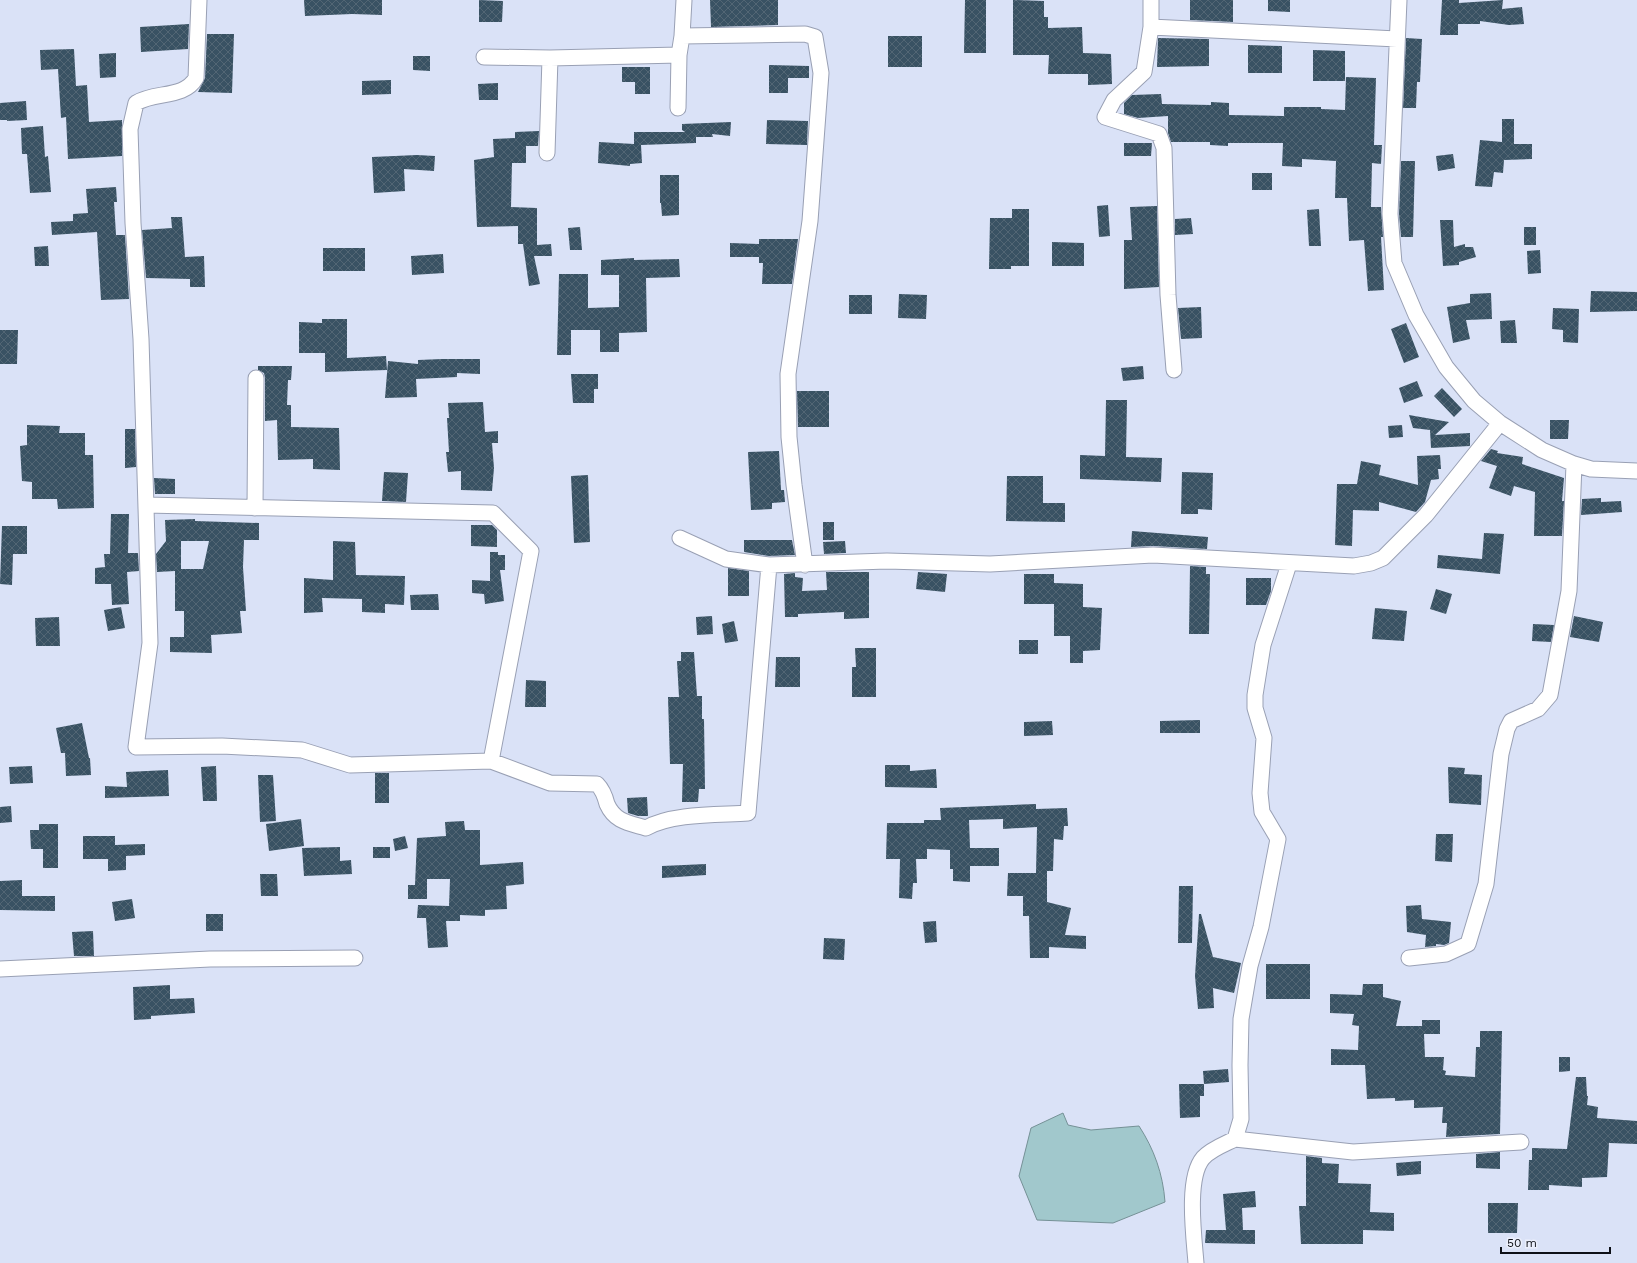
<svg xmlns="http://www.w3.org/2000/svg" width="1637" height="1263" font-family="'Work Sans',sans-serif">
<defs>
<pattern id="building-cross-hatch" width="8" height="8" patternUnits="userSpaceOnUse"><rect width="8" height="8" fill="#395263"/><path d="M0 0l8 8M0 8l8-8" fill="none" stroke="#526674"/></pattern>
</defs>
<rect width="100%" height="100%" fill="#dae2f7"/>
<path fill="#a1c8cc" stroke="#759196" d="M1063 1113 1068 1125 1091 1130 1139 1126C1154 1149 1163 1174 1165 1202L1113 1223 1037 1220 1019 1176 1031 1128Z"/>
<path fill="url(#building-cross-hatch)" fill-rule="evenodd" d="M304 0H382V15L352 14 305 16Z
M479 0 503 1 502 22H479Z
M710 0H778V25L711 27Z
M965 0H986V53H964Z
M1013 0 1044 1V17H1048V28L1082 27 1083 53 1111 54 1112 84 1088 85V74H1048L1049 55H1013Z
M1190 0H1233V22L1190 20Z
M1268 0H1290V12L1268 11Z
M1442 0H1459V3L1503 0 1502 9 1522 7 1524 24 1509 25 1480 21V24H1458V35H1440Z
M189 24 188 49 141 52 140 27Z
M207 34H234L232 93 198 92 205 78Z
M888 36H922V67H888Z
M1158 38 1209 39V66L1157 67Z
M1406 38 1422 39 1420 82H1417L1416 108H1403Z
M1248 45 1282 46V73H1248Z
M74 49 76 86 87 85 89 122 122 120V156L68 159 66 117 61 118 58 69 41 70 40 50Z
M1313 50 1345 51V81H1313Z
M116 53V77L100 78 99 54Z
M413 56H430V71L413 70Z
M769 65 809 66V78H788V93H769Z
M622 67H650V94H635V82H622Z
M1346 77 1376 78 1374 145H1382L1381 164 1372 163 1371 207H1381L1383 237H1381L1384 290 1368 291 1364 240 1349 241 1347 198H1335L1336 161 1302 159V167L1282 166 1283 143H1228V146L1210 145V142H1171L1168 133V116L1138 118 1124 114V103L1132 95 1161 94 1162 104 1211 105V102L1229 103V115L1284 116V107H1321V109L1345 110Z
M391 80V94L362 95V81Z
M498 83V100H479L478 84Z
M26 101 27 120 7 121V120H0V103Z
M1502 119H1514V144H1532V159L1504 160 1503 173 1494 172 1492 187 1475 186 1480 140 1502 142Z
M767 120 808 121 807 145 766 144Z
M731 122 730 136 712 134 713 137H696V143L641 145 642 163 630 164V166L598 163 599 142 634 144V132H685L682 130V124Z
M43 126 45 157 48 156 51 192 30 193 27 154H22L21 128Z
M539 131 538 146H526V163H512L511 207 537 208V245L551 244 552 256H534L540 284 529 286 523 244H518V226L477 227 474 160 494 157 493 139 515 138V132Z
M1124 143H1152L1151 156H1124Z
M1453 154 1455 168 1438 171 1436 156Z
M417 155 435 156 434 171 404 169 405 191 374 193 372 157Z
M1401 161H1415L1413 237H1401L1399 214Z
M1252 173H1272V190H1252Z
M660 175H679V215L662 216 661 203H660Z
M116 187 117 202H114L116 235H125L129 299 101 300 97 232 52 235 51 222 73 221V214L88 213 86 189Z
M1108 205 1110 236 1099 237 1097 206Z
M1157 206 1159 287 1124 289V240H1132L1130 207Z
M1012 209H1029V266H1011V269H989L990 218H1012Z
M1319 209 1321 246H1309L1307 210Z
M171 217H182L185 257 204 256 205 287H190V279L146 278 142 230 172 228Z
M1191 218 1193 234 1175 235V219Z
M1440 220H1453L1454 247 1465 244V247H1473L1476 257 1459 262V265L1443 266Z
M580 227 582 250H570L568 228Z
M1524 227H1536V245H1524Z
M759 239H798L792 284H762L763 263H759V257H730V243L759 244Z
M1052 242 1084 243V266H1052Z
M48 246 49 266H35L34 247Z
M323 248H365V271H323Z
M1540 250 1541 273 1528 274 1527 251Z
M443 254 444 273 412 275 411 256Z
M634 258V260L679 259 680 277 646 278 647 332 619 333V352H600V330H571V355H557L559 274H588V308L619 307V275H601V260Z
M1591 291 1637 292V311L1590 312Z
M1491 293 1492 319 1466 320 1470 339 1453 343 1447 307 1470 303V294Z
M899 294 927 295 926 319 898 318Z
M849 295H872V314H849Z
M1201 307 1202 338 1181 339 1178 308Z
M1553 308 1579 309 1578 343 1563 342V330L1552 329Z
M322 319H347V358L386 356 387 370 325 372V353H299V322L322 323Z
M1515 320 1517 343H1501L1500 321Z
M1406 323 1419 357 1404 363 1391 329Z
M0 330H18L17 364H0Z
M442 359H480V374L457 373V377L416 379 417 397 385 398 388 361 418 364V360Z
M258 366H292L291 380H288L287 405H291V427L339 428 340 470 313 469V459L278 460 277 420 265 421V378L264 373 258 370Z
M1143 366 1144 379 1123 381 1121 368Z
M571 374H598V389H594V403H573Z
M1417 381 1423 396 1404 403 1399 388Z
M1442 388 1462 409 1454 417 1434 396Z
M797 391H829V427H798Z
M1106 400H1127L1126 457 1162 458 1161 482 1080 479V455L1105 456Z
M483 402 485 432 498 431V443H492L494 468 492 491 461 490V471L448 472 446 452H449L447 418H449L448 403Z
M1409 415 1449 422 1435 435 1470 433V446L1431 448 1430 430 1413 428Z
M1550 420H1569L1568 439H1550Z
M27 425 60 426 59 433H85V455H93L94 508 58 509 57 499H32V482L22 481 20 446 27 445Z
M1402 425 1403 437 1389 438 1388 426Z
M125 429H135L136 467 125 468Z
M1491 449 1498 451 1497 453 1523 457 1522 464 1564 478 1562 501H1564L1562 536H1534L1535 492 1514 486 1511 496 1489 488 1497 466 1481 461Z
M779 451 781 490H784L785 502 772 503V509L751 510 748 452Z
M1440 455 1441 469H1438L1439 479 1431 480 1425 502 1416 512 1379 502V511L1353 510 1352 546 1335 545 1337 484H1357L1361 461 1381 465 1379 475 1418 485 1417 456Z
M384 472 408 473 406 502 382 501Z
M1182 472 1213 473 1212 510 1198 509V514H1181Z
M588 475 590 542 574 543 571 476Z
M1007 476H1043V503H1065V522L1006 521Z
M154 478 175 479V494H155Z
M1601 498V502L1621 501 1622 512 1581 515 1582 499Z
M111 514H129L128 553H138L139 571 127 572 129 604 112 605 111 584H95V568L105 567 104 554H110Z
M195 519V521L259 523V540H244L243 567 246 611H240L242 633 211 635 212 653 170 652V637H184V611H175V571L157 572 156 554 166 541 165 520ZM181 541H209L203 569H181Z
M823 522H834V540H823Z
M471 525H492L497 530V547L471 546Z
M2 526H27V554H13L12 585 0 584Z
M1132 531 1208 537 1207 549 1153 546 1131 547Z
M1484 533 1504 534 1500 574 1437 568 1438 555 1482 559Z
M744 540H792L795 555 769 556 744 552Z
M333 541 355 542 356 575 405 576 404 605 385 604V613L362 612V599L322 598 323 612 304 613V578L333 580Z
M845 541 846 553 824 554 823 542Z
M490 552H498V555H505V570H500L504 601 485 604 484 594 472 593V580L490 581Z
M1190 566 1206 567V574H1210L1209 634H1189Z
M728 568 749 571V596H728Z
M826 572H869V618L844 619V612L798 614V617H785L784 574 795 573V577L803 578 802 591 827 590Z
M918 572 947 574 945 592 916 589Z
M1024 574H1054V583L1083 584V607L1102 608 1100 650 1083 651V663H1070V636H1054V604H1024Z
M1246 578H1271V591L1266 605H1246Z
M1436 589 1452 594 1446 614 1430 609Z
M438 594 439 610H411L410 595Z
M121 607 125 628 108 631 104 610Z
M1375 608 1407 611 1404 641 1372 639Z
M712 616 713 634 697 635 696 617Z
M1574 616 1603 622 1599 642 1570 637Z
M59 617 60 646H36L35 618Z
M734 621 738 641 725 643 722 624Z
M1533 624 1554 625 1551 642 1532 641Z
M1019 640H1038V654H1019Z
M855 648H876V697H852V667H856Z
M681 652H694L697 696H702V719H704L705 789H699L698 802H682L683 764H670L668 697H679L677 661H681Z
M776 657H800V687H775Z
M526 680 546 681V707H525Z
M1200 720V733H1160V721Z
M1052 721 1053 735 1024 736V722Z
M82 723 89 758H90L91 775 66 776 65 753H61L56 728Z
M885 765H910V771L936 769 937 788 885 787Z
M32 766 33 783 10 784 9 767Z
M216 766 217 801H203L201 767Z
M1448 767 1465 768 1464 774 1482 775 1481 805 1449 803Z
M168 770 169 796 105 798V786L127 787 126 772Z
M375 773H389V803H375Z
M258 775H273L276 821 260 822Z
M647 797 648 816H638L628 813 627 798Z
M1036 804V809L1067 808 1068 826H1064L1063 840 1054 839 1053 871H1047V902L1071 908 1065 935 1086 936V949L1049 947V958H1030L1029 916H1023V896H1007L1008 873H1036L1037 827 1003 829V819L969 820 970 848H999V866H970V882L953 881V869H950V850L927 849V859H916L917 883H913L912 899 899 898 900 859H886L887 823H924V820H941L940 808Z
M11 806 12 822 0 823V807Z
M301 819 304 846 269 851 266 824Z
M464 821 465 830H480V865L523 862 524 884 506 886 507 909 485 910V916L460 915V921H446L448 947 428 948 426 918H417L418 905 449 906 450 879H427V899H408V885H415L417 838 446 836 445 822Z
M39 824H58V868H43V849H31L30 830H39Z
M1436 834H1453L1452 862 1435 861Z
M83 836H115V845L145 844V855L126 856V870L108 871V859H83Z
M405 836 408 848 395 851 393 839Z
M340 847V861L351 860 352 874 304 876 302 848Z
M373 847H390V858H373Z
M706 864V875L662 878V866Z
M260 874H277L278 896H261Z
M22 880V896H55V911L0 910V881Z
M1179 886H1193L1192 943H1178Z
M132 899 135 918 115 921 112 902Z
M1421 905 1422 919 1451 922 1449 943 1444 945 1436 944V946L1425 947 1426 935 1407 932 1406 906Z
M206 914H223V931H206Z
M1199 914H1201L1213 957 1241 963 1234 993 1213 988 1214 1008 1198 1009 1195 976Z
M936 921 937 942 925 943 923 922Z
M93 931 94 956H74L72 932Z
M824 938 845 939 844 960 823 959Z
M1266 964H1310V999H1266Z
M1363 984H1383V997L1401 1001 1396 1026H1422V1020H1440V1034H1424L1425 1057H1444L1443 1070 1446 1071 1445 1075 1475 1077 1476 1047H1480V1031H1502L1500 1134 1446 1137 1447 1123H1442L1443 1107 1414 1108V1100L1395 1101V1098L1367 1099 1365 1065H1331V1049L1358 1050 1359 1026 1352 1025 1354 1014 1330 1013V994L1362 995Z
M170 985V999L194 998 195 1013 151 1016V1019L134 1020 133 987Z
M1559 1057H1570V1071L1559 1072Z
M1228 1069 1229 1082 1204 1084 1203 1071Z
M1576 1077H1586L1587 1096H1588L1587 1105 1598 1107 1597 1118 1637 1121V1144L1609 1143 1607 1177 1582 1178V1187L1549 1185V1190H1528L1529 1160H1532V1148L1567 1149Z
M1179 1084H1204V1096H1200V1117L1180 1118Z
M1500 1152V1169L1476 1168V1154Z
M1306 1156 1322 1158V1163L1339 1164 1338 1183 1371 1184 1370 1212 1394 1213V1231L1363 1230V1244H1301L1299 1206H1306Z
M1421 1161V1174L1397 1176 1396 1163Z
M1255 1191 1256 1207 1242 1208 1243 1230H1255V1244L1205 1243 1206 1230H1226L1223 1194Z
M1488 1203H1518L1517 1233H1488Z"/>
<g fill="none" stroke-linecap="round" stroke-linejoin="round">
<defs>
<path id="minor" d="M199 0 196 78C184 99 155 91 136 103L130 129 133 223 141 339 150 643 136 747 222 746 302 750 350 765 491 761 550 783 597 784C602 789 605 796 607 804 615 822 629 823 646 828 672 813 719 815 748 813L769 565
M1151 0V27L1144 72 1114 100 1105 117 1159 134 1164 148 1168 295 1174 370
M1399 0 1390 214 1394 263 1416 315 1446 367 1474 401 1500 423 1542 450 1574 464 1591 469 1637 471
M1151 27 1397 39
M682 36 805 34 815 37 821 73 810 221 788 374 789 437 794 485 805 565
M484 57 550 58 679 55
M678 108 679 55 682 36 684 0
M547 153 550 58
M146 505 493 513 531 551 491 761
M255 508 256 378
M680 538 726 559 769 565 887 561 990 564 1153 555 1354 566 1371 563 1383 558 1426 515 1500 423
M1409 958 1446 954 1468 944 1486 884 1501 754 1507 729 1511 721 1538 709 1550 695 1569 591 1574 464
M0 969 210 959 355 958
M1235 1139 1353 1152 1521 1142
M1196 1263C1194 1237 1186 1178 1203 1158 1211 1149 1225 1144 1235 1139L1241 1119 1240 1065 1241 1019 1250 966 1261 927 1278 839 1262 812 1260 793 1264 738 1255 708V695L1263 645 1289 564"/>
</defs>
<use href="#minor" stroke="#99a0b4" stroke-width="17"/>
<use href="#minor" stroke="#fff" stroke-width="15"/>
</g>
<path d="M1501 1247v6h109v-6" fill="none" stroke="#0d1017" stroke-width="2"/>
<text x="1507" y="1247" font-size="12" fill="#0d1017" stroke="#ebeffc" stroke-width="3" paint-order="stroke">50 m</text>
</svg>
